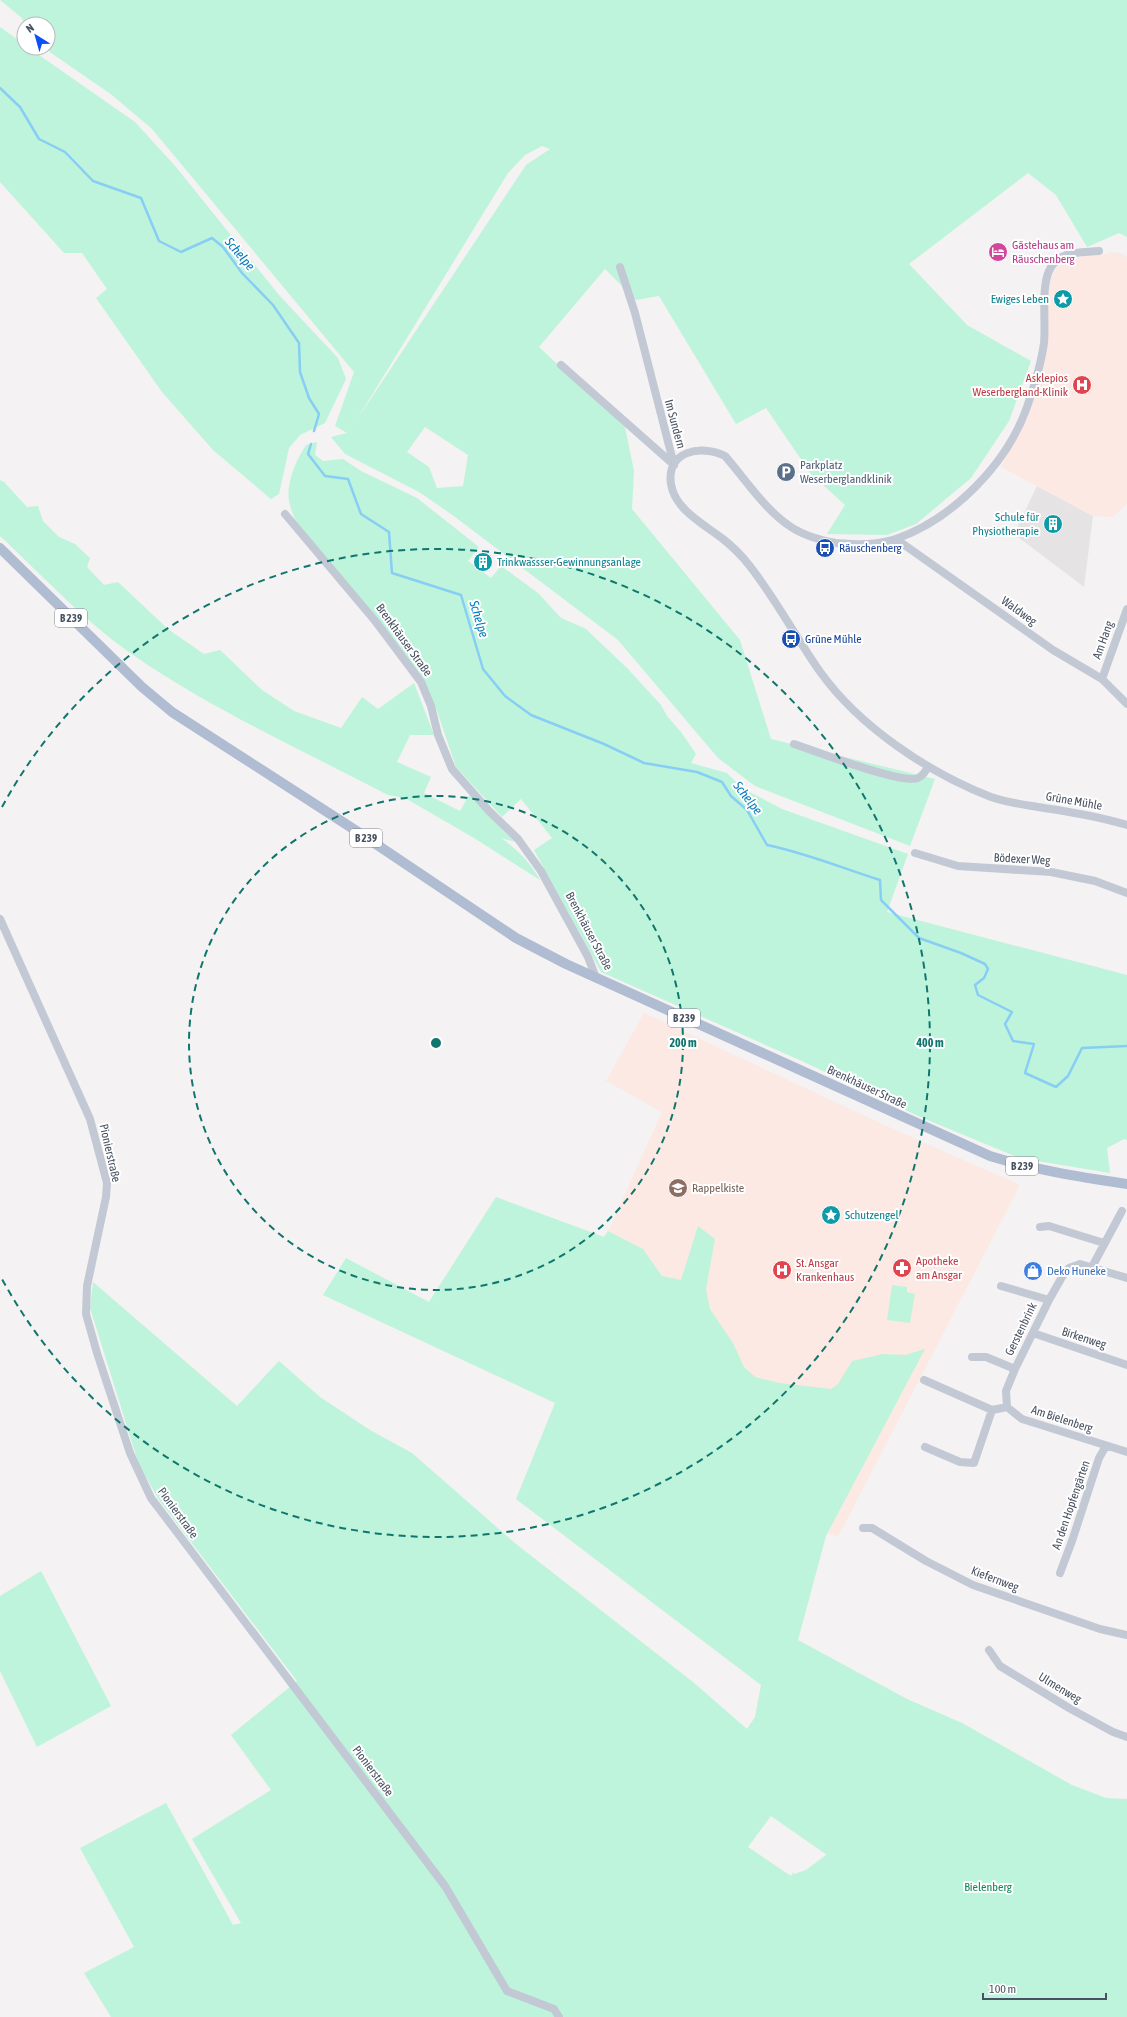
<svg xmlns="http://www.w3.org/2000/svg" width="1127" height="2017" font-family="'Asap Condensed',sans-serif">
<rect width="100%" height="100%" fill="#f4f2f2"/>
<path fill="#e5e3e4" d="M1037 486 1093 516 1084 587 1014 534Z"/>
<path fill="#fde9e3" d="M1112 252 1121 253 1127 257V504L1113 517 1093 516 1001 467 1035 397 1046 351 1049 281 1057 267 1065 258 1107 254Z
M644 1013 902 1133 1020 1185 838 1537 763 1509 605 1238 662 1112 606 1081Z"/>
<path fill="#bef4db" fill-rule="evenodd" d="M0 0H1127V237L1119 233 1087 247 1056 195 1028 173 909 264 967 325 1031 361 1009 421 971 478 916 524 887 535 827 534 845 505 811 474 766 408 736 424 659 296 636 300 605 269 539 347 625 427 634 471 632 509 740 640 771 739 935 779 910 846 755 786 718 758 618 640 451 514 419 492 345 454 331 437 347 433 335 426 354 372 152 129 112 95 44 48H48V24H24L22 18ZM542 146 550 149 526 165 356 421 508 173 525 155ZM425 427 468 455 463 486 437 488 429 467 407 452Z
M0 27 24 44V48H29L135 122 176 167 279 295 338 358 346 379 325 423 300 435 289 448 279 494 271 499 213 450 162 392 96 298 107 289 82 253H64L0 182Z
M317 442 315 455 323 461 343 459 361 471 417 498 479 547 468 561 491 578 501 566 538 593 561 618 586 629 627 668 661 705 667 716 681 732 696 754 691 763 727 773 742 788 782 809 908 854 887 912 1127 975V1140L1124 1139 1107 1148 1110 1173 1019 1158 918 1116 804 1062 601 972 534 850 552 838 521 799 502 817 456 767 437 711 423 682 296 522C294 516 290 508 289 501 286 483 296 460 306 445Z
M0 480 4 482 27 507 38 506 43 521 59 537 75 544 90 558 87 567 104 585 118 582 169 630 204 654 220 650 262 690 294 711 341 728 362 697 378 709 414 683 434 735H410L397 762 431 777 424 793 460 811 469 795 515 842 501 838C518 850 530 862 540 880L474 838 405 798 388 795C304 751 215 711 136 657 86 623 44 577 0 536Z
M496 1197 604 1237 608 1231 643 1249 662 1276 681 1280 698 1226 715 1239 706 1289 710 1309 733 1343 744 1367 755 1377 780 1383 831 1389 838 1384 852 1361 883 1354 905 1355 925 1349 826 1536 798 1640 907 1699 962 1723 1072 1785 1106 1798 1127 1799V2017H111L84 1973 134 1947 80 1848 166 1803 233 1925 241 1923 192 1839 271 1790 231 1735 297 1681 159 1500 139 1465 90 1308 93 1282 237 1406 279 1361 320 1397 370 1430 412 1453 516 1544 693 1682 747 1729 755 1717 761 1685 516 1499 555 1403 323 1295 346 1258 429 1302ZM771 1816 827 1855H826L806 1870 794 1874 793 1872 791 1876 748 1847Z
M892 1285 907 1287V1292L915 1294 910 1323 887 1320Z
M41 1571 111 1706 37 1747 0 1671V1596Z"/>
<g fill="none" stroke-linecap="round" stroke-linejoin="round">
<path stroke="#88cef4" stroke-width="2.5" d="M0 88 20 107 39 139 65 152 93 181 141 198 159 241 181 252 212 238 223 247 242 273 273 305 299 343 300 372 309 398 319 414 314 431
M311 444 308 454 325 476 348 479 361 514 389 532 392 573 461 595 483 669 505 696 531 715 604 744 644 763 697 772 722 782 731 796 747 810 767 845C806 853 842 868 880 880L881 900 919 938 961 953 985 964 988 969 984 978 975 985 978 995 1012 1012 1005 1024 1013 1041 1034 1044 1025 1073 1056 1087 1068 1076 1082 1048 1127 1046"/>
<path stroke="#c2c9d4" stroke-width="8" d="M1099 251C1080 253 1058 250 1049 271 1041 288 1046 323 1044 343 1041 364 1034 387 1027 407 1007 464 953 519 896 539 877 545 856 545 836 543 822 541 803 535 791 527 765 510 746 480 725 456 701 444 666 451 671 484 675 510 704 524 723 539 733 547 742 556 749 565 776 599 796 638 821 673 860 727 929 773 991 797 1008 803 1027 805 1044 808 1072 812 1100 817 1127 825
M620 267 635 313 674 465
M561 365 673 464
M285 514 376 622 421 682 431 706 438 735 452 769 489 811 518 839 541 871 588 957 596 978
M896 539 1053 650 1102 679 1127 704
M1102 679 1127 609
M794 744C815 751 903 785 918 778 924 775 926 771 928 766
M915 853 958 866 1051 872 1095 881 1127 893
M0 919 90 1119 107 1183 106 1197 87 1286 86 1314 97 1353 130 1453 151 1498 445 1886 507 1991 554 2009 559 2017
M1040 1227 1049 1226 1104 1243
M1092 1267 1122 1211
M1001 1286 1049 1300
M1033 1333 1127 1365
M972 1357H986L1015 1369
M924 1380 992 1410
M1007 1407 1006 1391 1015 1369 1049 1300 1062 1277 1069 1268 1080 1264 1127 1278
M925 1447 960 1462 974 1463 992 1410 1007 1407 1022 1419 1127 1452
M863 1528H872L926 1561 973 1585 1100 1629 1127 1635
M1060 1573 1072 1541 1099 1458 1106 1446
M989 1650 1000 1666 1069 1708 1113 1732 1127 1737"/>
<path stroke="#b0bcd2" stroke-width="10" d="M0 548 142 687 172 712 355 830 516 938 566 964 990 1156C1035 1170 1080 1177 1127 1184"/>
</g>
<g fill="none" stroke="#0f766e" stroke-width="2" stroke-dasharray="7 5">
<circle cx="436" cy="1043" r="247"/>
<path d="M2 807A494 494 0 1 1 2 1279"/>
</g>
<defs>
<symbol id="hotel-disc" viewBox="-11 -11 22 22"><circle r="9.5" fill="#d1479c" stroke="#fff"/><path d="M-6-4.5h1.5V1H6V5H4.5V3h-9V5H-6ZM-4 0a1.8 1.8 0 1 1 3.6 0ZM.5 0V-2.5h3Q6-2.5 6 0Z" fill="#fff"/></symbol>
<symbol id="sight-disc" viewBox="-11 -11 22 22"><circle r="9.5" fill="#0f9aa8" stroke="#fff"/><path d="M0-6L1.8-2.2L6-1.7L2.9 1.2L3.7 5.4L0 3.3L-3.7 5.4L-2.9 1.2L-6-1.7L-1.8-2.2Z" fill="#fff"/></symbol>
<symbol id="hospital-disc" viewBox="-11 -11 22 22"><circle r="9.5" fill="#e0444e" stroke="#fff"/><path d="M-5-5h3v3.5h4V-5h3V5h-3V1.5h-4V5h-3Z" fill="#fff"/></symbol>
<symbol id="parking-disc" viewBox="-11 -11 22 22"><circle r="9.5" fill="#5c6f8a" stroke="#fff"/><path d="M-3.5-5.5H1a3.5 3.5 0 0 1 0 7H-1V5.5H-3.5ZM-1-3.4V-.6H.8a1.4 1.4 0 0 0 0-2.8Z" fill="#fff"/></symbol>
<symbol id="building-disc" viewBox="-11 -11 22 22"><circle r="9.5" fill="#0f9aa8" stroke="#fff"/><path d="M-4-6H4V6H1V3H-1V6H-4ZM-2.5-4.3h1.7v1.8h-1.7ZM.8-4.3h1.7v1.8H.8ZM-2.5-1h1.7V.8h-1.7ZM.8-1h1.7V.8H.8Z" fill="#fff"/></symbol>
<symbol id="bus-disc" viewBox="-11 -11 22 22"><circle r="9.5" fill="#1a4fb4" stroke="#fff"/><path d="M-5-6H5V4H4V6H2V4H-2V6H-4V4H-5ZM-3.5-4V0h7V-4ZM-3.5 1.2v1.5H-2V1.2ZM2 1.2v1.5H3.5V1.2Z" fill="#fff"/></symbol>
<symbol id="school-disc" viewBox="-11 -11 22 22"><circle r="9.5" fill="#8d6e63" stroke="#fff"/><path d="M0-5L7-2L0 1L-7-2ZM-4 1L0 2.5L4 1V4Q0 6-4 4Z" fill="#fff"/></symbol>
<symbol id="pharmacy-disc" viewBox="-11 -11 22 22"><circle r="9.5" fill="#e0444e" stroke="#fff"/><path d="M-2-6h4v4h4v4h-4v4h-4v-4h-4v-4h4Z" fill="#fff"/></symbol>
<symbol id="shop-disc" viewBox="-11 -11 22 22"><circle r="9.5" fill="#3f7fe0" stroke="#fff"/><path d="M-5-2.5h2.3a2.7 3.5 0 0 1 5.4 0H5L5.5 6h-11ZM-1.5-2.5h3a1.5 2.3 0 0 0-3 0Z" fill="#fff"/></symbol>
</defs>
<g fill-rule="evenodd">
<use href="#hotel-disc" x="987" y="241" width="22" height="22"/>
<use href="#sight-disc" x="1052" y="288" width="22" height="22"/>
<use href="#hospital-disc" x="1071" y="374" width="22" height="22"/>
<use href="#parking-disc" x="775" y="461" width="22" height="22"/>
<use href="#building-disc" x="1042" y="513" width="22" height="22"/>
<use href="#bus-disc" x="814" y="537" width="22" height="22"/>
<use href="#building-disc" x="472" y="551" width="22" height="22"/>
<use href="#bus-disc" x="780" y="628" width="22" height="22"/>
<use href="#school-disc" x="667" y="1177" width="22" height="22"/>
<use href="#sight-disc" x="820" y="1204" width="22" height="22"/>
<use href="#pharmacy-disc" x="891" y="1257" width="22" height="22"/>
<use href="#hospital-disc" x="771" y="1259" width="22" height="22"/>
<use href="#shop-disc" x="1022" y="1260" width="22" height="22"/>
</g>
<g text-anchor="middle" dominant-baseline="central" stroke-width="4" stroke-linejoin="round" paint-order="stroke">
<g fill="#fff" stroke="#7f8590" stroke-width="1">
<rect x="55" y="609" width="32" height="18" rx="3"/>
<rect x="350" y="829" width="32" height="18" rx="3"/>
<rect x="668" y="1009" width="32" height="18" rx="3"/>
<rect x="1006" y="1157" width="32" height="18" rx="3"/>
</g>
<g font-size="11" font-weight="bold" fill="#485161">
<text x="71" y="618">B 239</text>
<text x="366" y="838">B 239</text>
<text x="684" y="1018">B 239</text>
<text x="1022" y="1166">B 239</text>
</g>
<g font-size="12" fill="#b23c85" stroke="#fff" text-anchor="start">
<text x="1012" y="245">Gästehaus am<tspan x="1012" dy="14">Räuschenberg</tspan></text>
</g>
<g font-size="12" fill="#0d838f" stroke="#fff" text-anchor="end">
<text x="1049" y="299">Ewiges Leben</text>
<text x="1039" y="517">Schule für<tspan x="1039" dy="14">Physiotherapie</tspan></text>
<text x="497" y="562" text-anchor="start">Trinkwassser-Gewinnungsanlage</text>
<text x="845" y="1215" text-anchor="start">Schutzengel</text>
</g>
<g font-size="12" fill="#be3a42" stroke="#fff" text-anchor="start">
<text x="1068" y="378" text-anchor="end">Asklepios<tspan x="1068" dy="14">Weserbergland-Klinik</tspan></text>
<text x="916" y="1261">Apotheke<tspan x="916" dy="14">am Ansgar</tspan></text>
<text x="796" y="1263">St. Ansgar<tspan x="796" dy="14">Krankenhaus</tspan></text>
</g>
<g font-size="12" fill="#485161" stroke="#fff">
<text transform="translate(675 424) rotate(75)">Im Sundern</text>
<text transform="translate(1019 611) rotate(36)">Waldweg</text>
<text transform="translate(404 640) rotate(54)">Brenkhäuser Straße</text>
<text transform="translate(1103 640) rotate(-70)">Am Hang</text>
<text transform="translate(1074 801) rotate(10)">Grüne Mühle</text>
<text transform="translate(1022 859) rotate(3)">Bödexer Weg</text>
<text transform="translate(589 931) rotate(62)">Brenkhäuser Straße</text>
<text transform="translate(867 1087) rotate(25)">Brenkhäuser Straße</text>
<text transform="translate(110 1153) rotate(77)">Pionierstraße</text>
<text transform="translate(1021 1329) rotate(-64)">Gerstenbrink</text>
<text transform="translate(1084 1338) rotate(18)">Birkenweg</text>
<text transform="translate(1062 1419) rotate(18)">Am Bielenberg</text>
<text transform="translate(1071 1505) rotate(-71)">An den Hopfengärten</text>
<text transform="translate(178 1513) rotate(54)">Pionierstraße</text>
<text transform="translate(995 1579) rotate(21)">Kiefernweg</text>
<text transform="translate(1060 1688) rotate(31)">Ulmenweg</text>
<text transform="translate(373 1771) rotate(53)">Pionierstraße</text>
</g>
<g font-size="12" fill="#4e5e75" stroke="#fff" text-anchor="start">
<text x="800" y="465">Parkplatz<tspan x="800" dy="14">Weserberglandklinik</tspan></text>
</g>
<g font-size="12" fill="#164399" stroke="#fff" text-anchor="start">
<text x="839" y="548">Räuschenberg</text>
<text x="805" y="639">Grüne Mühle</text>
</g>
<g font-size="12" fill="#785e54" stroke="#fff" text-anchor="start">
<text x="692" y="1188">Rappelkiste</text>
</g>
<g font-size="12" fill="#366cbe" stroke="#fff" text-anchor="start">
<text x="1047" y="1271">Deko Huneke</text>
</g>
<g font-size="12" fill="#10855b" stroke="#fff">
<text x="988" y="1887">Bielenberg</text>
</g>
<g font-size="13" font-style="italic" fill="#0079bb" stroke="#fff">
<text transform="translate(240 254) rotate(50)">Schelpe</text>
<text transform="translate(479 619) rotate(73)">Schelpe</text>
<text transform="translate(748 798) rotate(52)">Schelpe</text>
</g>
</g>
<circle cx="436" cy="1043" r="6" fill="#0f766e" stroke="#fff" stroke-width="2"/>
<g font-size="12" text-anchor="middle" font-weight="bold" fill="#0f766e" stroke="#fff" stroke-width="4" stroke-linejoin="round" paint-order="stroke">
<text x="683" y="1047">200 m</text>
<text x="930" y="1047">400 m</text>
</g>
<g transform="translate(36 36) rotate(323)"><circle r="19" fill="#ffffff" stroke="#b6b9c0"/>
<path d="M0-3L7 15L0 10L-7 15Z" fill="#0b4ff5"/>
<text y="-6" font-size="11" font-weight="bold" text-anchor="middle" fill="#485161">N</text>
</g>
<path d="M983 1993v6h123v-6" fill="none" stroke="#485161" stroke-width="2"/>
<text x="989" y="1993" font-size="12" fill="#485161" stroke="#ffffff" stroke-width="3" paint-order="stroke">100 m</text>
</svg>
